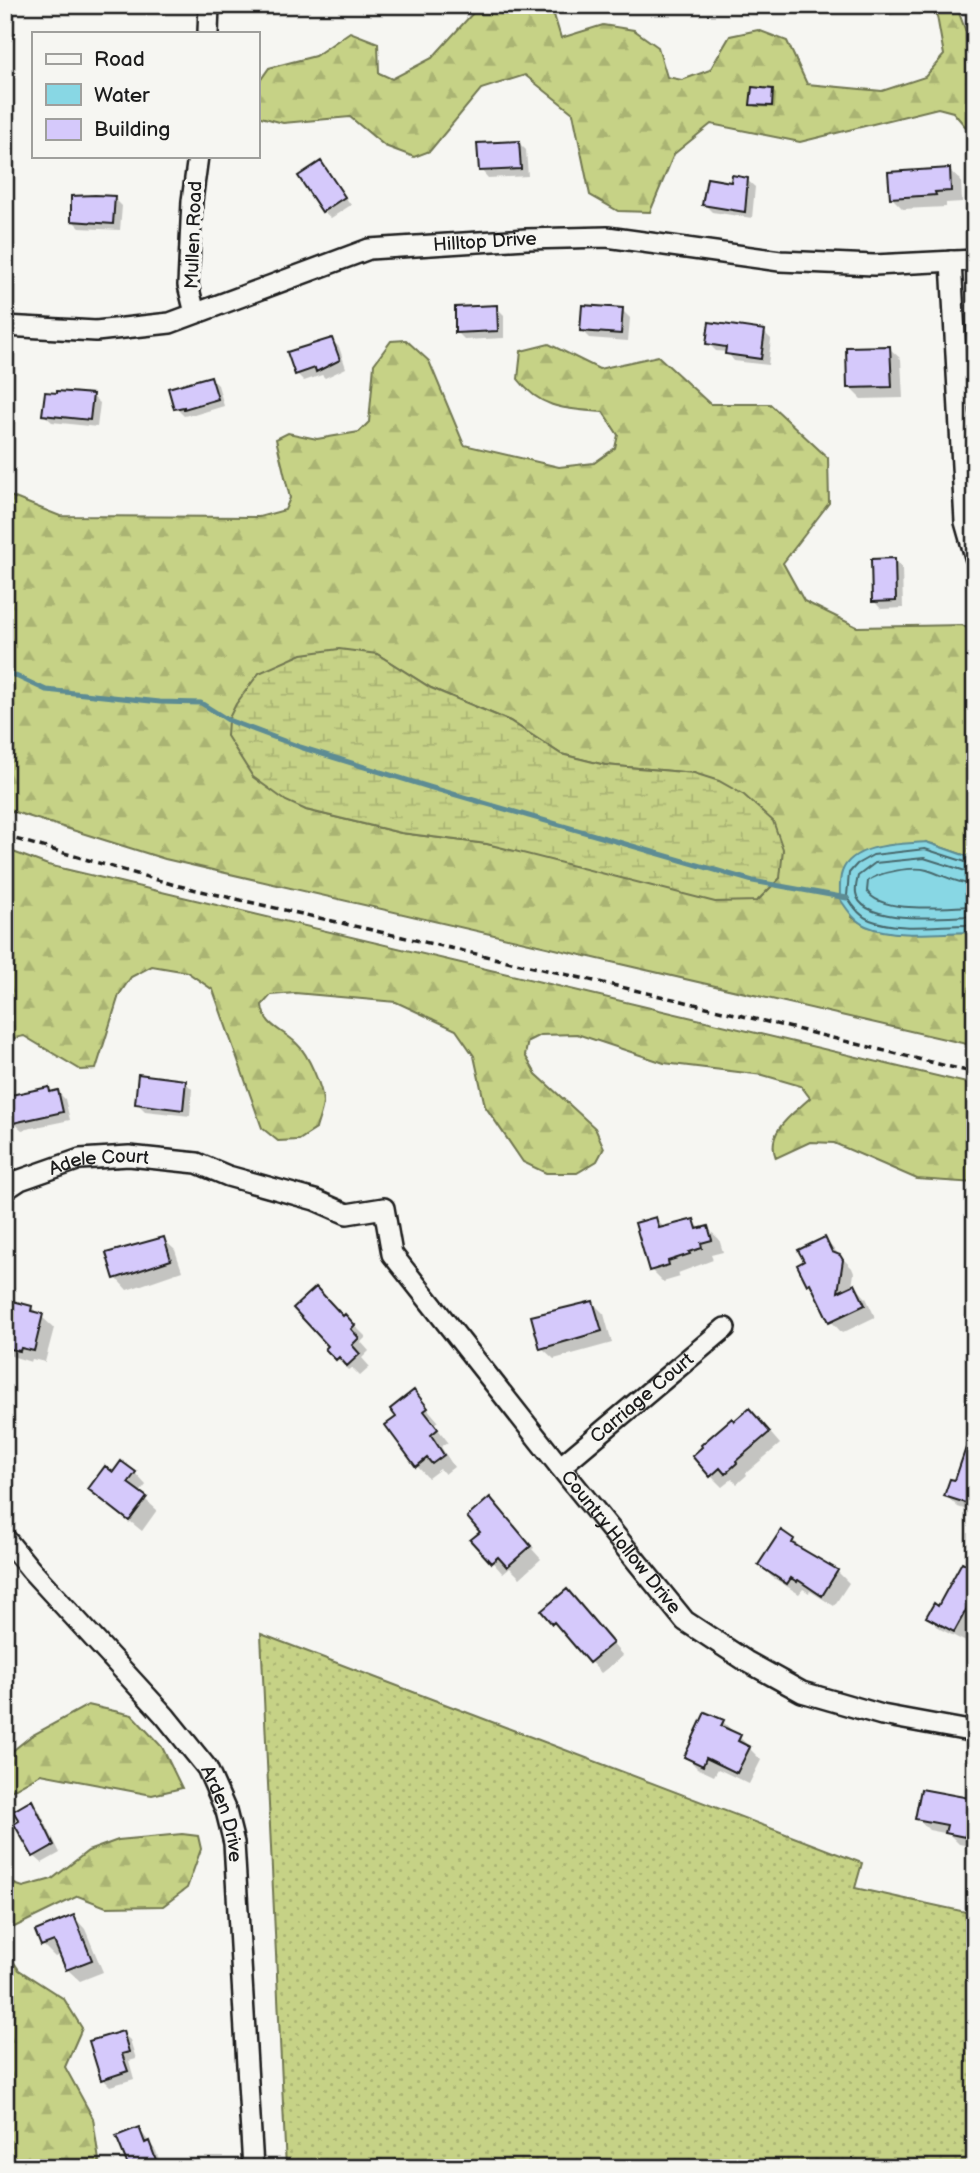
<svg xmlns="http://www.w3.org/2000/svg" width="980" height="2173" font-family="'Balsamiq Sans',sans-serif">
<defs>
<pattern id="grass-dots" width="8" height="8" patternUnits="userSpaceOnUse" patternTransform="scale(1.75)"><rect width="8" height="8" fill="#c6d286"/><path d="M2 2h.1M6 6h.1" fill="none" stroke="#aab473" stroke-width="1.8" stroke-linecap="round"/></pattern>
<pattern id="forest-firs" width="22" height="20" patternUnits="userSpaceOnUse" patternTransform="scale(1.75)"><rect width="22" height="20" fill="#c6d286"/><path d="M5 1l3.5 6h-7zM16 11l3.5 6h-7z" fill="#aab473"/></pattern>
<pattern id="wetland-marsh" width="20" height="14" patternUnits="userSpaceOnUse" patternTransform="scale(1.75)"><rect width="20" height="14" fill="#c6d286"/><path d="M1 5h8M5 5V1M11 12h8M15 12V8" fill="none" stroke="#aab473"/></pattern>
</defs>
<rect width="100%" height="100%" fill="#f6f6f2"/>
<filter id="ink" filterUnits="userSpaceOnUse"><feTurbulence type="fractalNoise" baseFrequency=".0143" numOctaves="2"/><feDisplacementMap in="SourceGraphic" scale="14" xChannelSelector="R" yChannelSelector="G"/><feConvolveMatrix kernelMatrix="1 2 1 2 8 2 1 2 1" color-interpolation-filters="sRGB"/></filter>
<g filter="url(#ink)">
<path fill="url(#grass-dots)" stroke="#717751" stroke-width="2" d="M261 1634 862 1863 855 1888 975 1914V2168H286Z"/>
<path fill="url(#forest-firs)" stroke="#717751" stroke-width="2" fill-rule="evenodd" d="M475 5H551L561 38 603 25 634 30 658 47 667 77 682 80 710 70 730 36 758 30 787 41 807 84 882 91 925 77 944 55 935 5H956L968 37 975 40V138L953 112 938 108 800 142 711 124 674 154 650 212 618 211 590 195 573 113 525 75 481 89 430 151 414 157 385 146 350 117 283 123 257 116V85L269 68 315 56 350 32 378 43 379 73 392 79 432 58 473 13Z
M406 340 429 361 464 445 559 467 594 463 615 448 618 435 603 412C568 409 541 410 518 379L521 351 549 344 599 369 658 356 710 404H770L828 458 829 503 783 563 804 601 857 627 962 625 975 632V859L926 842 852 917 866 926 898 933 975 932V1046L165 859 5 809V494L60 516 259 517 285 510 290 498 276 439 288 433 317 439 359 432 369 422 374 364 391 341ZM377 654 431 688 510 721 561 754 605 765 694 773 780 878 757 901 487 844 401 833 306 810Z
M5 849 48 865 975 1085V1183L917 1179 834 1143 810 1142 776 1158C765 1131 793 1114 810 1098L801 1086 763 1075 664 1063 577 1034 540 1035 528 1041 525 1055 536 1074 595 1128 604 1148 597 1161 577 1173H546L523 1162 485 1106 474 1056 456 1030 396 1002 295 993 271 995 262 1005C264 1027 284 1030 297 1044 308 1054 323 1088 323 1103 322 1112 318 1121 316 1129L299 1140 278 1141 262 1128 213 990 187 972 152 966 131 977 119 995 96 1069 81 1070 24 1036 5 1040Z
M88 1705 132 1715 162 1747 182 1788 152 1795 41 1774 5 1794V1757L31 1736Z
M182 1834 198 1836 201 1849 187 1888 163 1906 106 1907 78 1896 6 1931 5 1934V1881L23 1887 52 1879 88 1851 118 1840Z
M5 1949 19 1970 64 1999 82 2028 65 2067 93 2118 100 2168H5Z"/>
<path fill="url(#wetland-marsh)" stroke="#717751" stroke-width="2" d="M339 649 377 654 431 688 510 721 561 754 605 765 694 773 719 781 744 795 773 821 783 849 780 878 757 901 715 902 487 844 401 833 306 810 286 801 253 777 227 736 228 720 236 704 259 673 302 654Z"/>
<path fill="#88d7e4" stroke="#5d8c94" stroke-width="2" d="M926 842 975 859V932C943 932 896 939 866 926 854 921 847 909 840 899 840 891 839 879 842 872 852 843 902 844 926 842Z"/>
<path fill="#0003" d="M828 5H866L830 7Z
M868 5H894L895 14 878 16Z
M773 91 776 94 775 108 755 107 752 104Z
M519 143 526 150 528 176 488 178 481 170Z
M321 163 351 205 331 218 323 211Z
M949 170 961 181 962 202 946 203V207L903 209 892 198Z
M747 180 755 187 752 218 712 212 704 204Z
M114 198 122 206 120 230 80 228 73 221Z
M496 307 504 315V338L465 340 457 332Z
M622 310 630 318 628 341 589 338 581 330Z
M764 332 771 339 768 365 734 361 727 352 716 351 708 343Z
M331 340 339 347 346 368 325 378 322 375 304 381 297 374Z
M889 348 901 359 903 398 861 399 849 387Z
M210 378 218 385 224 406 194 415 192 414 184 416 176 408Z
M92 396 100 403 97 427 52 422 44 415Z
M894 560 902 568 903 608 881 609 874 601Z
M185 1082 192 1089 190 1116 145 1111 137 1103Z
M49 1089 53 1093 58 1092 65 1099 70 1120 22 1130 14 1123Z
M655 1219 665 1228 693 1221 701 1229 707 1228 719 1239 723 1252 711 1255 713 1260 678 1273 680 1277 663 1282 651 1270Z
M163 1239 175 1250 182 1271 127 1290 116 1278Z
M824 1239 852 1268 854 1273 852 1287 855 1286 866 1298 875 1317 842 1333 831 1321 817 1292 809 1284 800 1265 806 1262Z
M593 1303 604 1314 612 1343 554 1359 542 1348Z
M5 1306 31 1307 54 1328 45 1362 32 1359 31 1362 5 1354Z
M345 1316 366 1337 361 1342 369 1351 362 1358 370 1367 360 1376 352 1368 349 1370 328 1349Z
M414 1393 438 1421 434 1424 448 1442 441 1447 454 1467 445 1474 440 1469 428 1478 417 1466 398 1417Z
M761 1422 780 1444 746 1473 747 1475 737 1484 732 1479 722 1487 711 1476 734 1423Z
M974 1427H975V1513L958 1507 946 1496 956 1483Z
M135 1473 146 1485 139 1494 157 1510 142 1531 90 1489 113 1474Z
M490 1499 534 1548 532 1549 541 1559 520 1578 510 1568 503 1574 473 1540 482 1532Z
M793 1540 805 1552 837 1571 849 1583 834 1606 810 1591 809 1593 803 1589 799 1594 772 1577 760 1565Z
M975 1571V1626L966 1642 940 1629 928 1617Z
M578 1603 623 1656 601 1673 543 1611Z
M723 1722 751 1748V1750L761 1760 749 1784 718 1769 714 1776 697 1768 686 1756Z
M31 1802 39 1810 60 1853 42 1863 34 1856 22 1822Z
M975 1802V1847L959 1844 949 1834 929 1830 917 1818Z
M74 1917 85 1929 103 1972 80 1981 68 1970 62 1954 55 1957 43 1945Z
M122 2033 130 2040 136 2059 129 2061 134 2079 110 2086 103 2079Z
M139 2129 156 2151 162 2168H130Z"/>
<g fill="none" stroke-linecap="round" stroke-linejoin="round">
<path stroke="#47676c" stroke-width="2" d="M975 865 925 849 873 855 857 864 849 873 847 896C852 905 859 916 870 920 901 932 941 924 975 925
M975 874 924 858 875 863 858 876C857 881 855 888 856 893 861 927 950 916 975 916
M975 885C958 884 943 875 927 870 913 866 879 872 868 881L867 891C881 915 949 906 975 906"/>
<path stroke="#5d8c94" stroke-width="5" d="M5 671 46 690 160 702 201 703 228 720 300 747 429 787 753 881 847 898"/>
</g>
<path fill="#d5c9fb" stroke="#1c1c1c" stroke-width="2" d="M752 87 773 89 772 106 750 105Z
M519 141 521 169 479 171 477 143Z
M321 161 345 197 322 212 298 176Z
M950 168 951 191 935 192 936 195 890 198 888 172Z
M732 175 748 178 745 212 702 205 707 178 731 182Z
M95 195 115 196 113 224 71 221V196Z
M497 305 498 331 455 333V307Z
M582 305 623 308 621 334 580 331Z
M709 322 765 330 761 359 725 354 726 347 706 344Z
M332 338 340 360 316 372 315 368 295 375 287 352Z
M890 346 892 387 847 388 846 347Z
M211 376 218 399 184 409V407L174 409 168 388Z
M57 391 93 394 90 420 42 415 45 392 57 393Z
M895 558 896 601 872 602 871 559Z
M138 1074 186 1080 183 1110 135 1104Z
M49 1087 50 1092 58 1090 63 1112 13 1123 6 1096Z
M656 1217 659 1228 694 1219 697 1229 708 1226 712 1240 701 1243 702 1248 689 1252 690 1254 668 1261 669 1265 649 1271 635 1223Z
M164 1237 171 1260 114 1279 106 1253Z
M825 1237 832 1252 840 1255 843 1260 838 1292 855 1284 865 1305 829 1322 810 1283 807 1285 797 1265 804 1261 798 1250Z
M316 1287 343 1316 345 1314 355 1325 351 1329 359 1338 352 1345 360 1354 347 1366 339 1357 336 1360 325 1349 328 1346 293 1308Z
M5 1299 32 1306 31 1311 43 1314 34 1351 21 1348 20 1351 5 1348Z
M593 1301 602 1331 540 1349 531 1316Z
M414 1390 428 1408 424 1411 438 1429 431 1435 444 1455 432 1464 427 1458 416 1467 385 1425 396 1417 390 1409Z
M749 1408 770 1432 736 1461 737 1463 725 1474 720 1468 710 1477 692 1456 702 1447 701 1445 732 1418 734 1421Z
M972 1430H975V1506L944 1496 950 1479 955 1480Z
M121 1461 136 1472 128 1483 147 1497 129 1521 88 1489 105 1466 113 1472Z
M490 1497 531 1546 507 1567 498 1557 491 1563 470 1540 480 1532 467 1517Z
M781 1530 794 1539 792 1543 838 1570 822 1596 798 1580 797 1582 791 1578 787 1584 758 1565Z
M962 1562 975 1569V1594L954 1632 926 1617 934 1603 938 1606Z
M567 1589 613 1643 589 1663 554 1622 552 1624 541 1611Z
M705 1712 724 1720 721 1726 741 1735 738 1741 750 1747 737 1773 706 1758 703 1766 684 1757Z
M921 1789 975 1799V1835L966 1833 965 1837 945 1833 947 1825 915 1819Z
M32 1800 54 1845 33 1857 14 1824 19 1821 13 1811Z
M74 1915 92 1960 66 1970 54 1941 41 1946 35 1931Z
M123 2031 129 2052 122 2054 128 2071 101 2080 89 2041Z
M139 2127 145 2143 149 2141 159 2168H129L116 2136Z"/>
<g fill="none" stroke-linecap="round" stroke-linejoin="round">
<defs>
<g id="minor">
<path d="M208 33 209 5"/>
<path d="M951 261 965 522 975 557"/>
<path d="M195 313 188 285 192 201 198 156"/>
<path id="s1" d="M5 326 96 331 170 323 369 249 526 239 607 237 780 261 874 265 975 260"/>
<path id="s2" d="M5 1190 20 1180 80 1159 129 1156 197 1163 228 1176 315 1200 347 1214 384 1208 392 1254 560 1467 685 1621 746 1661 802 1692 882 1715 975 1732"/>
<path id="s3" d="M560 1467 725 1328"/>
<path id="s4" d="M5 1538 31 1570 165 1716 207 1768 226 1811 234 1843 253 2168"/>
</g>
</defs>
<use href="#minor" stroke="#1c1c1c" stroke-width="24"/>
<path stroke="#1c1c1c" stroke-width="3.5" stroke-dasharray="7 5" stroke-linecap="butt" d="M5 836 175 885 682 1001 975 1073"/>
<use href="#minor" stroke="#f6f6f2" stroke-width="19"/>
</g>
</g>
<g text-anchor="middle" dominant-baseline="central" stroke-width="7" stroke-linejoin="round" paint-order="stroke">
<g font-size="19" fill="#1c1c1c" stroke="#f6f6f2">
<text transform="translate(194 235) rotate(-88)">Mullen Road</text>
<text stroke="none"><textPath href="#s1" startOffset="494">Hilltop Drive</textPath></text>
<text stroke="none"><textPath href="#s2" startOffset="100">Adele Court</textPath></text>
<text stroke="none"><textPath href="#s3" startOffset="107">Carriage Court</textPath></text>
<text stroke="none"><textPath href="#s2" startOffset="810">Country Hollow Drive</textPath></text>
<text stroke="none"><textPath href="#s4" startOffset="355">Arden Drive</textPath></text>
</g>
</g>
<rect width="980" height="2173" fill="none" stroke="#f6f6f2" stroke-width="28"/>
<rect x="14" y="14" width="952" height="2145" fill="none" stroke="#1c1c1c" stroke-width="2.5" filter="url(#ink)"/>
<rect x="32" y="32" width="228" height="126" fill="#f6f6f2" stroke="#9f9f9c" stroke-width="2"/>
<rect x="46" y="54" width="35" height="10" fill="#f6f6f2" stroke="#9f9f9c" stroke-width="2"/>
<text x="94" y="66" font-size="21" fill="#1c1c1c">Road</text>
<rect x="46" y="84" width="35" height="21" fill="#88d7e4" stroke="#9f9f9c" stroke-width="2"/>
<text x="94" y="102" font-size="21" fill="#1c1c1c">Water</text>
<rect x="46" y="119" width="35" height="21" fill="#d5c9fb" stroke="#9f9f9c" stroke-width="2"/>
<text x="94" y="136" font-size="21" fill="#1c1c1c">Building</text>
</svg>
